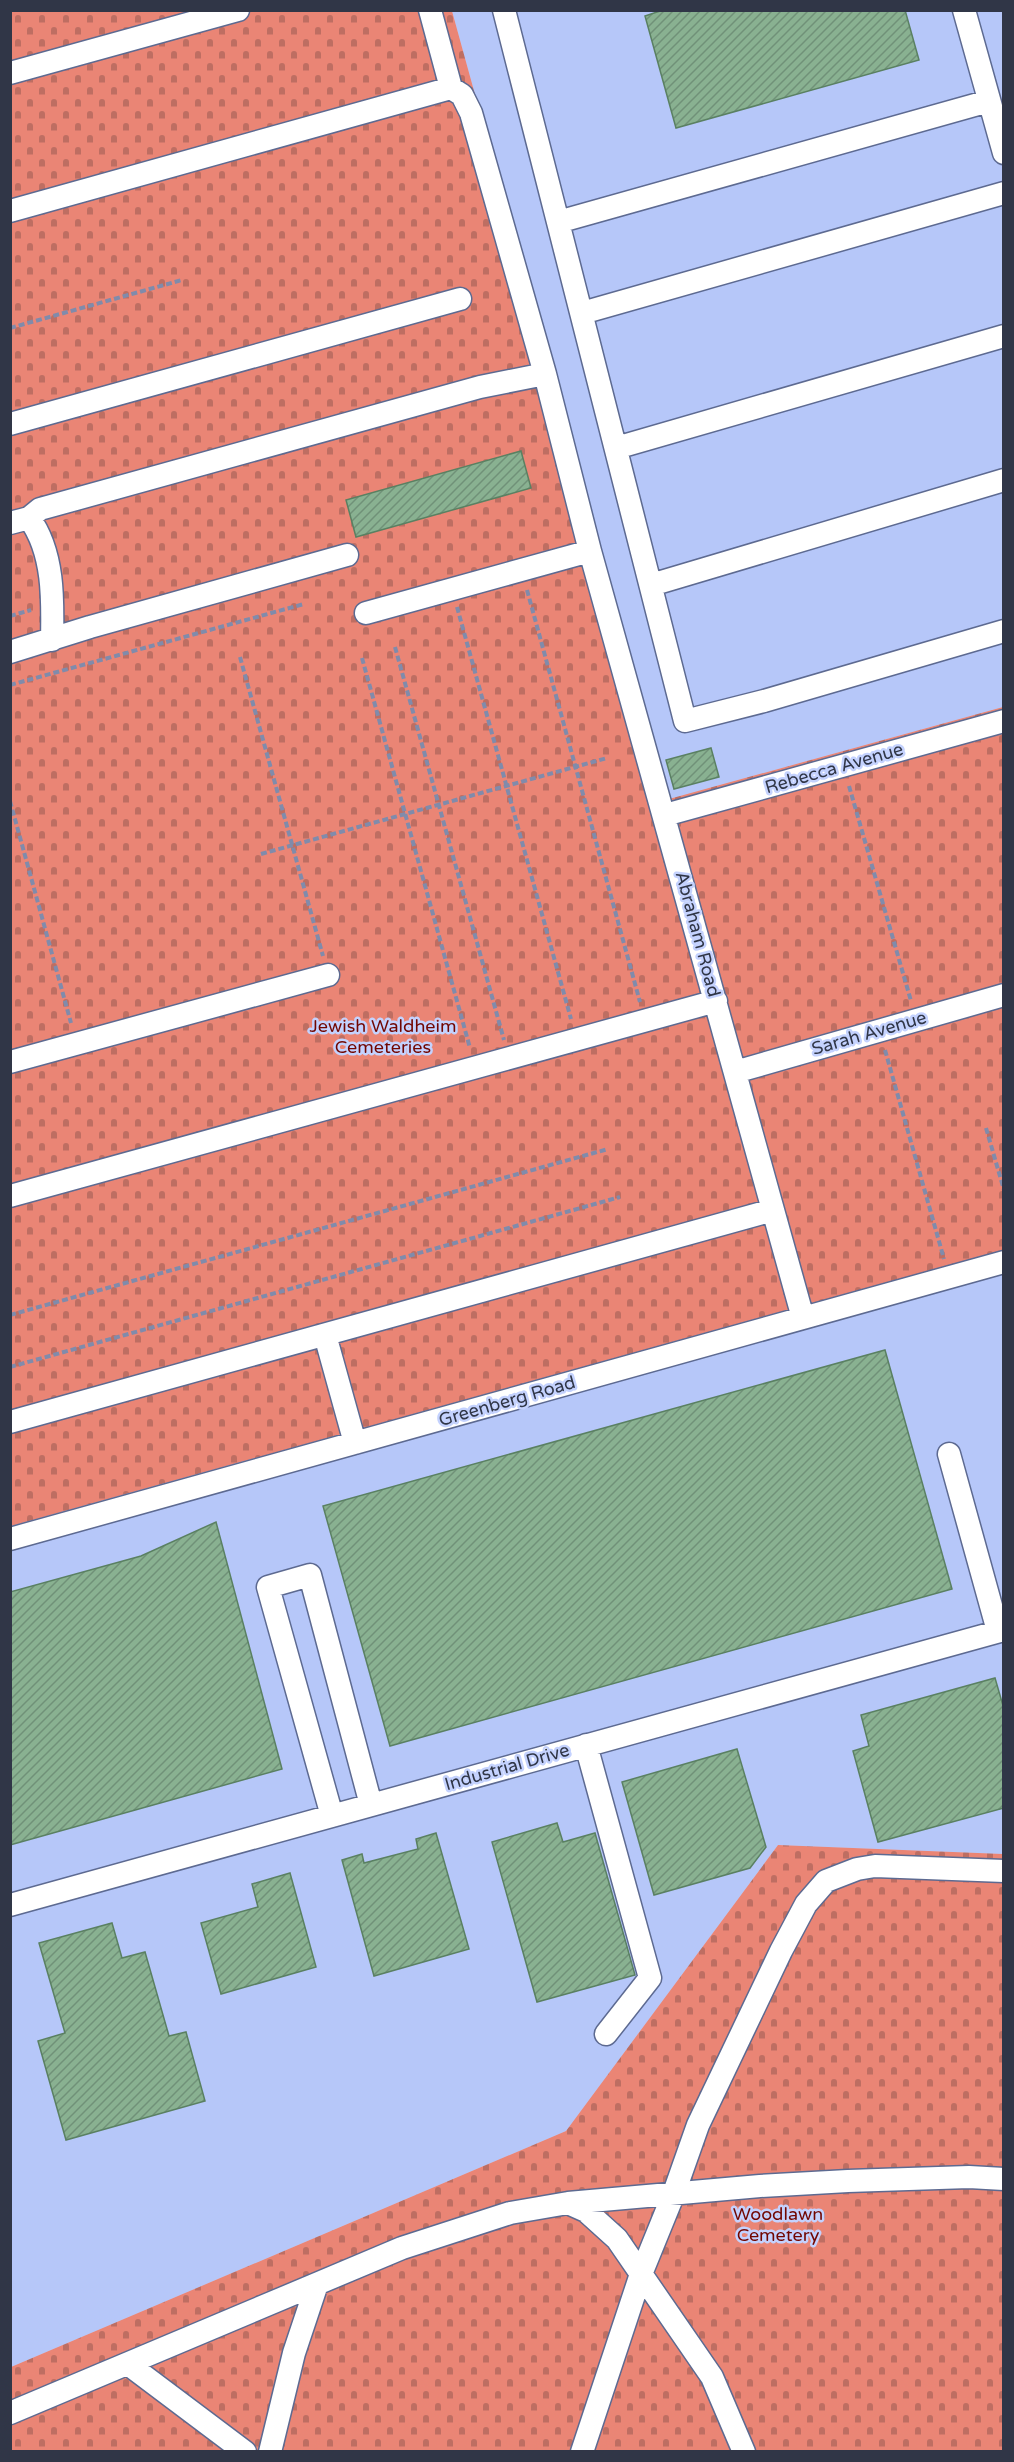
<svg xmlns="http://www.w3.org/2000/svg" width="1014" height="2462" font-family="'Varela Round',sans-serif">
<defs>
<pattern id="cemetery-stones" width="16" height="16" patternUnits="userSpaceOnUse" patternTransform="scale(1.5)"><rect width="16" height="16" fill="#ea8575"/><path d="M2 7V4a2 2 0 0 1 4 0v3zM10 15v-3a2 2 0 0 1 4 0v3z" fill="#be6e62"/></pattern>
<pattern id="building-hatch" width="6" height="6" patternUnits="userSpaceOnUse" patternTransform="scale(1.5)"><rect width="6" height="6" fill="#89b191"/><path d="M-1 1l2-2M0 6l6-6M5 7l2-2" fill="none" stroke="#709178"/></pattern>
</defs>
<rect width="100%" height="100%" fill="#c4d2fe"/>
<path fill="#b6c7f9" d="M452 11H1003V707L669 799Z
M1003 1250V1854L778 1845 566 2131 11 2367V1526Z"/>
<path fill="url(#cemetery-stones)" d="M11 11H452L669 799 1003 707V1250L11 1526Z
M778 1845 1003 1854V2451L11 2452V2367L566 2131Z"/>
<path fill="url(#building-hatch)" stroke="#5a8062" stroke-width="1.5" d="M663 10H905L919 60 676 128 645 16Z
M521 451 531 488 356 537 346 500Z
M711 748 719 777 674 789 666 760Z
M885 1350 952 1589 390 1746 323 1506Z
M216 1522 282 1769 10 1845V1592L141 1556Z
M995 1678 1004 1709V1808L878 1842 853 1751 869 1746 861 1715Z
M737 1749 766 1847 750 1868 654 1895 622 1782Z
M557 1823 563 1842 595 1833 635 1975 537 2002 492 1842Z
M436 1833 469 1949 374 1976 342 1860 362 1854 364 1863 418 1849 416 1839Z
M290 1873 316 1967 221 1994 201 1923 258 1907 252 1884Z
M112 1923 122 1958 145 1952 169 2036 186 2032 205 2101 66 2140 38 2041 65 2033 39 1943Z"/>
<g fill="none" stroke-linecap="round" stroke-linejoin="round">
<defs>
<path id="minor" d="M430 10 451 88
M504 10 685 721 764 701 1004 631
M964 10 1004 153
M10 73 238 10
M10 211 451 88 462 95 471 113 545 374 480 387 40 509 29 518
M558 222 989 101
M582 313 1004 193
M545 374 590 551 803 1318
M10 424 460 299
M616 448 1004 336
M10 523 29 518C54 552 53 600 52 640
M651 585 1004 480
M366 613 590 551
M10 652 90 627 347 555
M665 815 1004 721
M10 1062 328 975
M735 1072 1004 995
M10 1196 716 1001
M325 1335 355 1443
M10 1422 773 1210
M949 1454 998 1631
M10 1539 1004 1262
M586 1745 650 1978 606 2034
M332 1816 268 1587 310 1575 371 1805
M10 1905 1004 1630
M568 2203 586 2211 617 2239 712 2377 744 2452
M128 2364 245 2452
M10 2413 402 2248 510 2213 568 2203 760 2186 848 2181 969 2177 1004 2179
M270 2452 294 2353 317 2284
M582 2452 641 2274 674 2193 698 2125 781 1951 806 1904 826 1881 857 1869 875 1866 1004 1871"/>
</defs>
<use href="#minor" stroke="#5d6a91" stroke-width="25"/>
<path stroke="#808bab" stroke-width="4" stroke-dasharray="6 3" stroke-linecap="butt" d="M10 328 182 280
M527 590 640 1002
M457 607 571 1019
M10 616 31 610
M395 647 504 1040
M240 657 323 956
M362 658 470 1048
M10 685 304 604
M849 786 911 1001
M10 801 71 1023
M261 854 607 758
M885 1050 944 1259
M986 1128 1004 1190
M10 1315 608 1149
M10 1367 620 1197"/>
<use href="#minor" stroke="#fff" stroke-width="22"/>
</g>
<g text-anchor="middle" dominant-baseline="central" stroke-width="5" stroke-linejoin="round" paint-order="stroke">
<g font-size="18" fill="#303647" stroke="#c4d2fe">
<text transform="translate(834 768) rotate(-16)">Rebecca Avenue</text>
<text transform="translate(698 934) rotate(75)">Abraham Road</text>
<text transform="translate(869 1033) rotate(-16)">Sarah Avenue</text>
<text transform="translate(507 1401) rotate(-16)">Greenberg Road</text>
<text transform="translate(507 1767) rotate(-16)">Industrial Drive</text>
</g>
<g font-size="18" fill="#710600" stroke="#c4d2fe">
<text x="383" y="1026">Jewish Waldheim<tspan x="383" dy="21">Cemeteries</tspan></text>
<text x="778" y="2214">Woodlawn<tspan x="778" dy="21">Cemetery</tspan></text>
</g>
</g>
<rect width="1014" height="2462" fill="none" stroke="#303647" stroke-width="24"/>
</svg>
